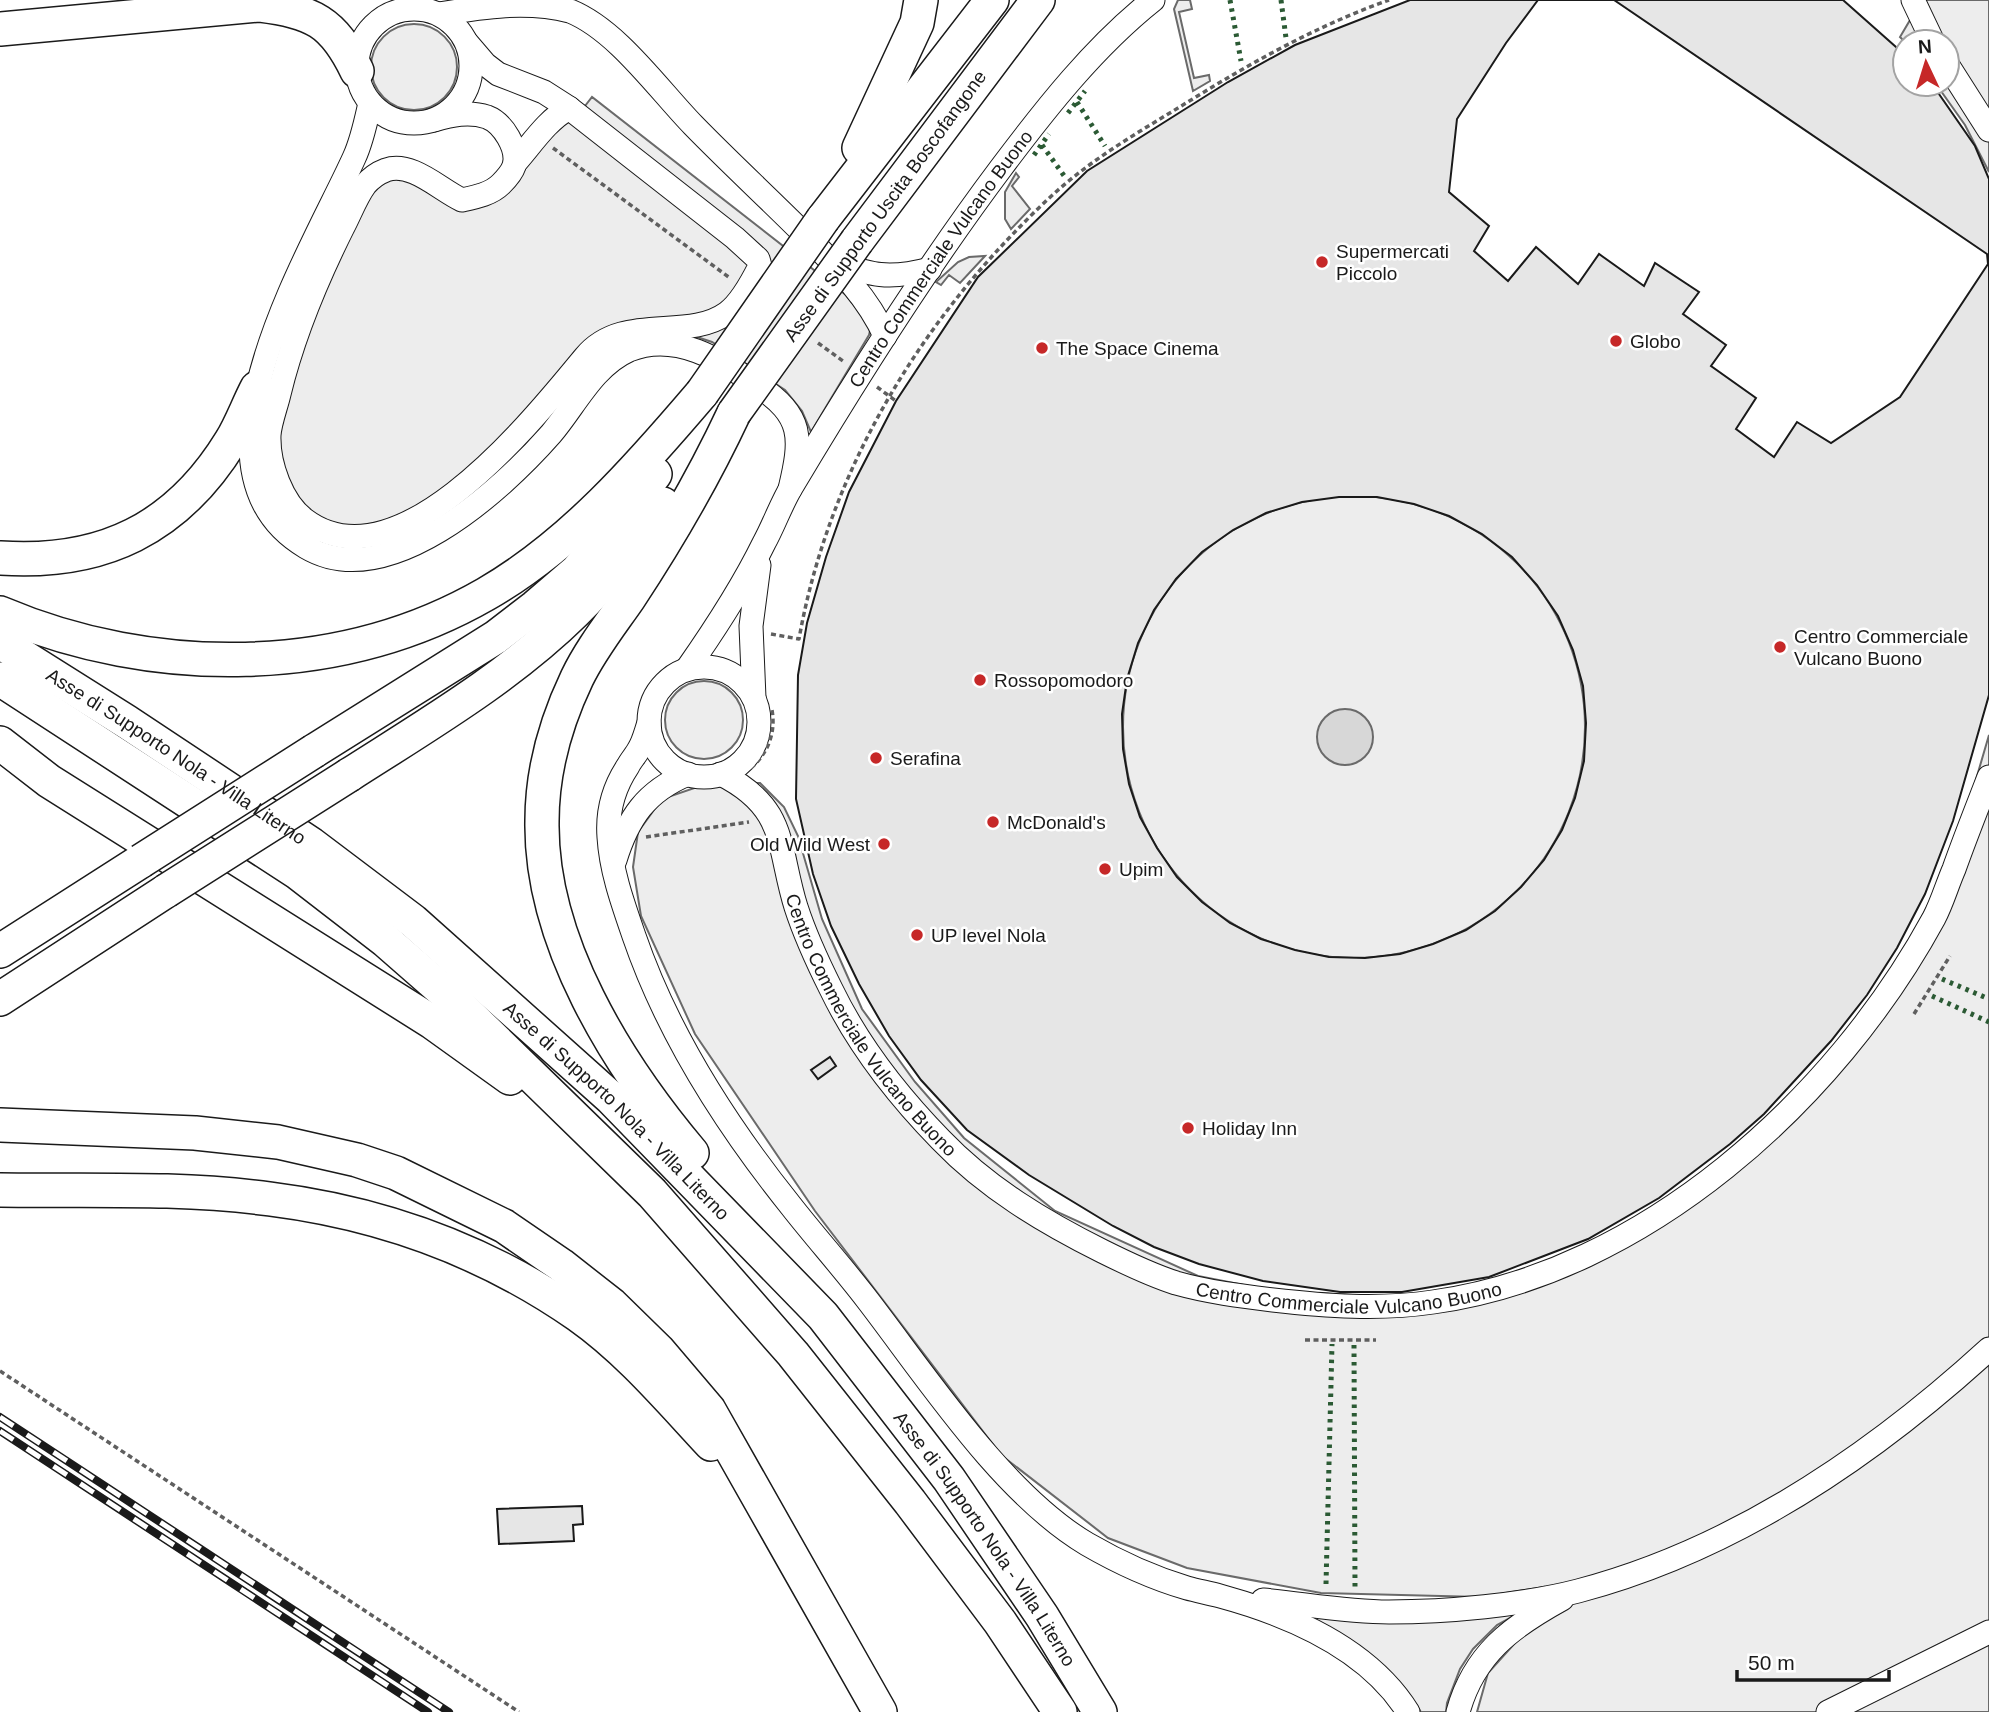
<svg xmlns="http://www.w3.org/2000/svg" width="1989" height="1712" font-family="Helvetica,sans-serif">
<rect width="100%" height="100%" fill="#fff"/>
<path fill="#ededed" stroke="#6a6a6a" stroke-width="2" d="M1178 0H1190L1192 9 1179 12 1194 78 1209 75 1210 81 1193 91 1174 9Z
M1915 0H1989V172L1965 125 1936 84H1947V42H1905L1900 37 1910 20Z
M371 67a43 43 0 1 1 86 0a43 43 0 1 1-86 0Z
M564 93 585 106 592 97 846 295 871 327 869 335 811 432 802 411 785 390 712 342 694 336 667 333 548 422 486 484 463 503 403 540 355 551 313 540 277 508 276 368 376 165 463 189H477L495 177Z
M1016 173 1019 177 1012 186 1030 209 1011 229 1005 219V192Z
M985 256 960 283 949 275 941 285 936 282 958 262 969 257Z
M1123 727a231 231 0 1 1 462 0a231 231 0 1 1-462 0Z
M665 720a39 39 0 1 1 78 0a39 39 0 1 1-78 0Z
M1989 735V1712H1477L1488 1673 1524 1633 1551 1616 1544 1587 1481 1597 1321 1593 1187 1568 1108 1538 1001 1455 815 1211 695 1034 641 916 633 867 638 832 662 799 709 783H760L784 807 798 836 822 919 862 1009 915 1082 964 1138 1055 1211 1198 1276 1325 1301 1440 1294 1541 1269 1651 1213 1758 1131 1858 1021 1910 941 1956 848Z
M1521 1612 1497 1625 1473 1649 1460 1669 1447 1703 1446 1712H1421L1403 1686 1377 1661 1300 1613Z"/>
<path fill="#d7d7d7" stroke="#6a6a6a" stroke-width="2" d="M1317 737a28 28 0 1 1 56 0a28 28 0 1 1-56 0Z"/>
<path fill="#e6e6e6" stroke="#1a1a1a" stroke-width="2" fill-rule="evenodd" d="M1410 0H1843L1905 55V84H1932L1975 146 1989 179V695L1953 821 1925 894 1897 948 1867 995 1831 1041 1764 1114 1730 1144 1659 1198 1588 1239 1489 1277 1402 1292H1340L1263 1281 1199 1264 1154 1247 1113 1226 1029 1175 967 1130 921 1080 889 1036 859 984 831 926 813 874 796 799 798 675 807 623 826 557 849 492 896 401 978 277 1087 171 1228 82 1295 45ZM1339 497H1377L1414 504 1449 516 1482 534 1512 557 1537 585 1558 616 1573 650 1583 686 1586 723 1584 761 1575 798 1562 830 1544 860 1521 887 1495 911 1466 930 1433 944 1400 954 1365 958 1329 957 1295 950 1261 939 1230 923 1202 902 1177 877 1157 848 1140 817 1129 784 1123 749 1122 714 1127 679 1138 643 1154 610 1176 579 1202 552 1233 530 1266 513 1302 502Z
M1538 0H1614L1987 254 1988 264 1900 397 1831 443 1797 422 1774 457 1736 429 1756 398 1711 366 1726 345 1683 314 1699 292 1655 263 1644 286 1599 254 1578 284 1536 247 1508 281 1474 251 1489 226 1449 192 1457 119 1506 43Z
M830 1057 836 1066 818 1079 811 1070Z
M582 1506 583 1524 573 1525 574 1541 499 1544 497 1509Z"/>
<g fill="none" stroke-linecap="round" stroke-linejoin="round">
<defs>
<g id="minor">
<path d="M1913 0 1933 42"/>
<circle cx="414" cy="66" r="57"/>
<path d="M439 14C483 7 526 0 570 11 617 30 658 89 693 125 729 162 767 197 803 233 834 264 867 295 885 336"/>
<path d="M1947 64 1989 130"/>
<path d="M370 103C366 121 362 141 354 158 311 253 176 470 306 547 387 595 500 492 551 434 575 406 593 366 629 350 676 331 720 360 757 385 804 416 802 438 790 489"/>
<path d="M434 120C451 115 469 111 487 117 503 123 519 149 514 166 512 172 506 179 501 184 491 194 476 197 462 200 440 190 412 161 386 170 378 173 370 179 365 185 356 197 350 214 343 227 316 281 293 336 279 394 276 407 270 422 269 435 268 464 282 503 305 520 398 590 532 421 585 357 622 312 687 342 727 313 741 303 752 282 760 266L758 259 735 238 569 108 544 92 498 74 485 64 467 43"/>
<path d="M515 163C532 144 546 121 569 108"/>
<path d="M832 262C872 275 888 280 930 269"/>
<circle cx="704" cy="722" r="55"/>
<path id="s1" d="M687 669C715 629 742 588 764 543 774 525 781 504 792 486 857 377 925 269 1001 168 1046 108 1094 47 1153 0"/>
<path d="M754 698 751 626 759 565"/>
<path d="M649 723C646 731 644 741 639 749 636 755 631 760 628 766 614 787 607 811 609 837 611 871 623 904 634 936 668 1035 726 1125 791 1206 816 1238 844 1269 869 1302 928 1379 1003 1494 1087 1544 1118 1562 1153 1578 1187 1588 1198 1591 1209 1593 1220 1596 1290 1615 1368 1648 1408 1712"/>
<path id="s2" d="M721 774C788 808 777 846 796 907 805 935 818 963 831 989 858 1045 898 1096 941 1140 987 1188 1044 1222 1102 1251 1126 1263 1151 1275 1176 1283 1208 1292 1240 1296 1273 1300 1326 1306 1379 1310 1433 1302 1644 1273 1835 1100 1934 918 1942 903 1947 885 1954 869 1965 838 1977 808 1989 777"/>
<path d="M615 860C628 818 646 791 688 774"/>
<path d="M1263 1600C1305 1604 1347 1612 1389 1612 1446 1612 1524 1605 1578 1591 1734 1550 1872 1456 1989 1349"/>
<path d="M1458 1712C1474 1654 1511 1627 1562 1599"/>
<path d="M1828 1712 1989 1632"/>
</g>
<g id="highway">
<path d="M0 29 259 5C313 12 333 21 357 71"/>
<path d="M859 148 917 23 921 0"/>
<path d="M823 219 992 0"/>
<path d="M857 241 1038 0"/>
<path d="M0 558C102 565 177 529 231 441 241 425 248 405 257 388"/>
<path d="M0 613C153 678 340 678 486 594 571 545 639 467 702 393"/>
<path id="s3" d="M0 642 127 722 311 844 413 921 611 1098 823 1316 949 1479 1042 1616 1100 1712"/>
<path d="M0 679 298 873 386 941 458 1004 652 1193 793 1354 910 1502 1000 1622 1060 1712"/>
<path d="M0 743 49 781 432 1022 510 1078"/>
<path d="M314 751 496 637 535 607 577 571 614 528 655 474"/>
<path d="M349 775C427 725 509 677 575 612 609 579 636 541 663 504"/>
<path d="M0 951 141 861"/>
<path d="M0 999 166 891"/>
<path d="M0 1125 195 1133 278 1142 357 1160 396 1173 504 1226 561 1265 612 1305 658 1350 709 1410 880 1712"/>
<path d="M692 1153C617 1064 540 941 542 821 542 771 556 722 577 678 591 649 611 624 629 598 668 539 704 477 734 413"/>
<path d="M0 1190C89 1191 181 1187 270 1199 381 1213 486 1251 578 1315 629 1351 669 1399 711 1444"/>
</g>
</defs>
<use href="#minor" stroke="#1a1a1a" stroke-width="25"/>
<use href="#highway" stroke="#1a1a1a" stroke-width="36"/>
<path stroke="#5f5f5f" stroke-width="3.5" stroke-dasharray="5 3.5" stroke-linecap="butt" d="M553 148 730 278
M818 343 843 361
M877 387 896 401
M771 634 799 639C826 487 904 348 1010 237 1032 214 1055 191 1080 172 1115 145 1154 123 1191 100 1254 61 1319 25 1389 0
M751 768C768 753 776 733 772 710
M646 837 749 822
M1914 1014 1950 956
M1305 1340H1376
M0 1371 519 1712"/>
<use href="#minor" stroke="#fff" stroke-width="23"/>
<use href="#highway" stroke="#fff" stroke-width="33"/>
<defs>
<path id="rail" d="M0 1417 449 1712
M0 1431 428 1712"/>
</defs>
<use href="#rail" stroke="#1a1a1a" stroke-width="8"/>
<use href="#rail" stroke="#fff" stroke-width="5" stroke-dasharray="16" stroke-linecap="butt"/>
<defs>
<path id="highway-bridge" d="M702 393 823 219
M734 413 857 241
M141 861 314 751
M166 891 349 775"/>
</defs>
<use href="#highway-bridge" stroke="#1a1a1a" stroke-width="36" stroke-linecap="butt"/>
<use href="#highway-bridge" stroke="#fff" stroke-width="33"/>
<path stroke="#2b5a34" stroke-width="5" stroke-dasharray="3.5 5" stroke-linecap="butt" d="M1230 0 1241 61
M1281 0 1286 38
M1077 102 1105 146
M1068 113 1085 91
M1042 145 1065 177
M1034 155 1049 134
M1942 979 1989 999
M1932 996 1989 1022
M1354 1345 1355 1587
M1326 1584 1332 1344"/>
</g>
<g fill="#c62828" stroke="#fff" stroke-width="2.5">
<circle cx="1322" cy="262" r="7"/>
<circle cx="1616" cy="341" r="7"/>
<circle cx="1042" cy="348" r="7"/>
<circle cx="1780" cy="647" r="7"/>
<circle cx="980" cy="680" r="7"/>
<circle cx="876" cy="758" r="7"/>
<circle cx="993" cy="822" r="7"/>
<circle cx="884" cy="844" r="7"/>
<circle cx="1105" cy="869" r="7"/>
<circle cx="917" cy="935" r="7"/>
<circle cx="1188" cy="1128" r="7"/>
</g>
<g text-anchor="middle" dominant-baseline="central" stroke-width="5" stroke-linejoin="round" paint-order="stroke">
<g font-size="19" fill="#1a1a1a" stroke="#fff">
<text transform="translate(885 206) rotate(-54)">Asse di Supporto Uscita Boscofangone</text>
<text stroke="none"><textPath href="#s1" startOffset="483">Centro Commerciale Vulcano Buono</textPath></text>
<text stroke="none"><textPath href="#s3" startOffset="210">Asse di Supporto Nola - Villa Literno</textPath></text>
<text stroke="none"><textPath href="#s2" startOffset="301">Centro Commerciale Vulcano Buono</textPath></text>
<text stroke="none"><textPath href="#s3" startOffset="777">Asse di Supporto Nola - Villa Literno</textPath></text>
<text stroke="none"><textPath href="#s2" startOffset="889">Centro Commerciale Vulcano Buono</textPath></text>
<text stroke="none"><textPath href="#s3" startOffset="1344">Asse di Supporto Nola - Villa Literno</textPath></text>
</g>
<g font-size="19" fill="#1a1a1a" stroke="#fff" text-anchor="start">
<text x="1336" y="251">Supermercati<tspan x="1336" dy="22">Piccolo</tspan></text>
<text x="1630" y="341">Globo</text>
<text x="1056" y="348">The Space Cinema</text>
<text x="1794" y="636">Centro Commerciale<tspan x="1794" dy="22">Vulcano Buono</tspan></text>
<text x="994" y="680">Rossopomodoro</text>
<text x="890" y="758">Serafina</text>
<text x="1007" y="822">McDonald's</text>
<text x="870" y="844" text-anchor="end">Old Wild West</text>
<text x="1119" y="869">Upim</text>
<text x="931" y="935">UP level Nola</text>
<text x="1202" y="1128">Holiday Inn</text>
</g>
</g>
<g transform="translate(1926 63) rotate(356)"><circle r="33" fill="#ffffff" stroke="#a3a3a3" stroke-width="2"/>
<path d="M0-5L12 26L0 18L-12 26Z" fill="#c62828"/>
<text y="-10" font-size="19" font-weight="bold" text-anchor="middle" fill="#1a1a1a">N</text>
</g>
<path d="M1737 1670v10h152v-10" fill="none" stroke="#1a1a1a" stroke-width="3.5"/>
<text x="1748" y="1670" font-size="21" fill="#1a1a1a" stroke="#ffffff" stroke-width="5" paint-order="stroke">50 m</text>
</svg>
